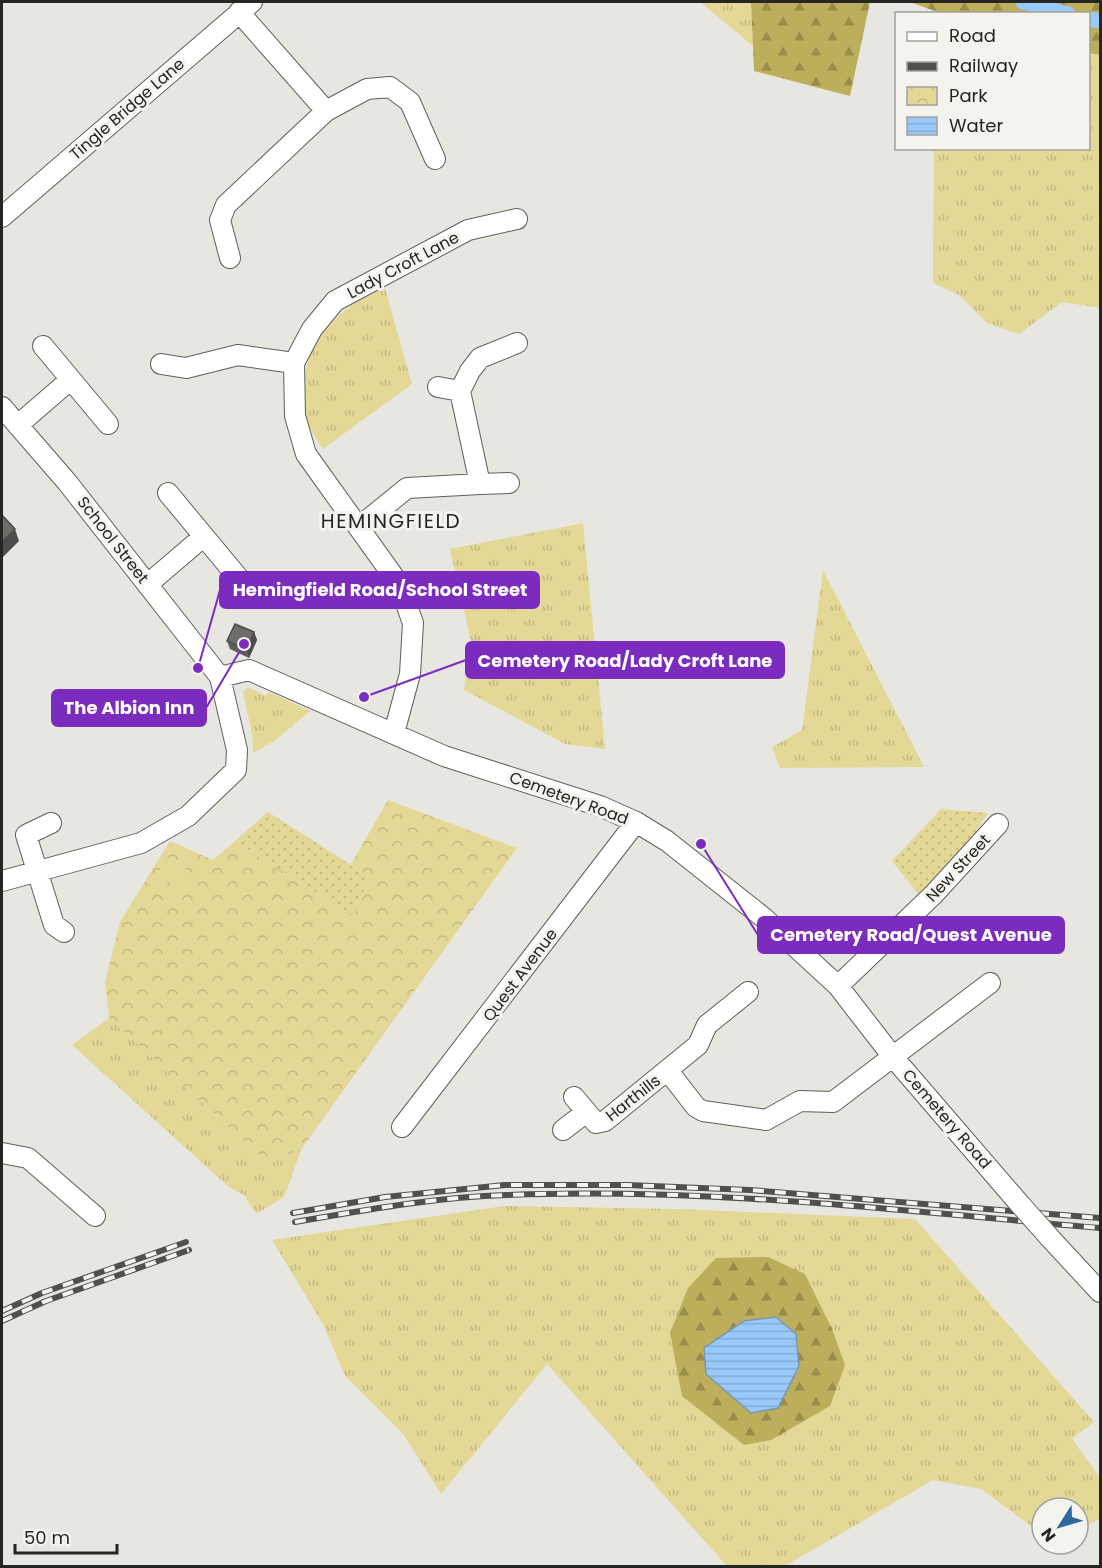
<svg xmlns="http://www.w3.org/2000/svg" width="1102" height="1568" font-family="Poppins,sans-serif">
<defs>
<pattern id="grass-tufts" width="24" height="20" patternUnits="userSpaceOnUse" patternTransform="scale(1.5)"><rect width="24" height="20" fill="#e3d896"/><path d="M3 7l-1-3M5 7V3M7 7l1-3M15 17l-1-3M17 17v-4M19 17l1-3" fill="none" stroke="#c3b981"/></pattern>
<pattern id="forest-firs" width="22" height="20" patternUnits="userSpaceOnUse" patternTransform="scale(1.5)"><rect width="22" height="20" fill="#bcae5b"/><path d="M5 1l3.5 6h-7zM16 11l3.5 6h-7z" fill="#998d4b"/></pattern>
<pattern id="park-crowns" width="20" height="18" patternUnits="userSpaceOnUse" patternTransform="scale(1.5)"><rect width="20" height="18" fill="#e3d896"/><path d="M2 6a3 3 0 1 1 6 0M12 15a3 3 0 1 1 6 0" fill="none" stroke="#c3b981"/></pattern>
<pattern id="garden-dots" width="8" height="8" patternUnits="userSpaceOnUse" patternTransform="scale(1.5)"><rect width="8" height="8" fill="#e3d896"/><path d="M2 2h.1M6 6h.1" fill="none" stroke="#c3b981" stroke-width="1.8" stroke-linecap="round"/></pattern>
<pattern id="water-rules" width="6" height="5" patternUnits="userSpaceOnUse" patternTransform="scale(1.5)"><rect width="6" height="5" fill="#98c9f8"/><path d="M0 2.5h6" fill="none" stroke="#83acd4"/></pattern>
</defs>
<rect width="100%" height="100%" fill="#e7e6e1"/>
<path fill="url(#grass-tufts)" d="M700 2H751L753 46Z
M1089 53 1100 55V308L1062 302 1019 334 987 323 959 295 933 283 934 149 1088 148Z
M384 285 412 384 323 449C317 439 308 428 305 416 303 410 304 401 304 393 303 338 340 309 384 285Z
M583 523 605 749 565 744 464 690 471 641 450 549Z
M823 570 924 767 780 768 772 747 802 730Z
M248 687 266 696 269 692 310 711 274 741 253 753 252 734 243 692Z
M109 1018 269 1164 302 1148 284 1197 256 1214 244 1195 230 1188 72 1045Z
M504 1206 677 1209 915 1219 1094 1422 1072 1439 1100 1478V1519L1078 1529V1508H1042V1534L981 1489 933 1480 785 1566H727L547 1364 441 1494 404 1435 345 1376 324 1326 272 1240Z"/>
<path fill="url(#forest-firs)" d="M751 2H870L850 96 754 71Z
M910 2H1100V55L1089 53 1088 14 940 13Z
M768 1257 805 1274 832 1329 845 1365 830 1406 771 1440 744 1445 682 1396 670 1333 688 1288 716 1258Z"/>
<path fill="url(#park-crowns)" d="M388 800 517 848 302 1148 269 1164 109 1018 105 983 120 922 170 841 213 860 235 841 353 916 370 877 351 864Z"/>
<path fill="url(#garden-dots)" d="M941 809 988 813 965 847 919 895 892 861Z
M268 812 370 877 353 916 235 841Z"/>
<path fill="#e3d896" d="M169 857 201 879 189 896 157 873Z"/>
<path fill="url(#water-rules)" stroke="#7698b8" stroke-width="1.5" d="M776 1317 796 1334 799 1366 778 1408 751 1413 706 1374 704 1348 744 1321Z"/>
<g fill="none" stroke-linecap="round" stroke-linejoin="round">
<path stroke="#98c9f8" stroke-width="15" d="M1023 2 1068 14
M1088 19 1100 21"/>
<defs>
<path id="minor" d="M239 12 326 111
M2 217 252 2
M230 258 220 220 226 205 326 111 367 89 390 87 410 102 435 159
M43 346 108 424
M161 364 186 368 238 355 294 363
M438 387 460 391
M2 407 67 482 220 677 237 750 236 770 188 816 141 843 2 881
M18 425 70 380
M480 484 509 483
M168 493 246 587
M359 527 407 488 480 484 460 391 470 371 480 358 517 343
M148 584 203 537
M220 677 249 670 444 756 600 806 636 822 667 841 764 918 838 986 893 1057 1018 1202
M394 733 410 674 413 623 399 584 306 454 295 416 294 363 312 329 335 301 468 230 517 219
M51 823 26 835 54 925 64 932
M838 986 934 894 998 824
M668 1071 696 1107 703 1111 766 1120 800 1101 833 1102 990 983
M574 1097 596 1123 605 1121 698 1045 707 1025 748 992
M402 1127 636 822
M563 1130 585 1113
M2 1153 28 1158 95 1216
M1050 1238 1100 1292"/>
</defs>
<use href="#minor" stroke="#605f5b" stroke-width="22"/>
<use href="#minor" stroke="#fff" stroke-width="20"/>
<defs>
<path id="rail" d="M293 1213 385 1197 505 1185H627L750 1190 1100 1218
M295 1222C365 1210 436 1197 507 1195 705 1187 903 1211 1100 1228
M2 1311 42 1293 186 1242
M2 1321 46 1301 189 1250"/>
</defs>
<use href="#rail" stroke="#50504d" stroke-width="6"/>
<use href="#rail" stroke="#f4f3ee" stroke-width="4" stroke-dasharray="11" stroke-linecap="butt"/>
<defs>
<path id="minor-bridge" d="M1018 1202 1050 1238"/>
</defs>
<use href="#minor-bridge" stroke="#605f5b" stroke-width="22" stroke-linecap="butt"/>
<use href="#minor-bridge" stroke="#fff" stroke-width="20"/>
</g>
<path fill="#5f5e5a" d="M254 632 257 640 249 658 230 649 227 641Z"/>
<path fill="#4d4c4a" d="M15 529 19 541 2 558V542Z
M254 632 257 640 249 658 247 650Z"/>
<path fill="#6e6d69" stroke="#4d4c4a" stroke-width="1.5" d="M2 515 15 529 2 542Z
M235 624 254 632 247 650 227 641Z"/>
<g text-anchor="middle" dominant-baseline="central" stroke-width="6" stroke-linejoin="round" paint-order="stroke">
<g font-size="16" fill="#252523" stroke="#f4f3ee">
<text transform="translate(127 109) rotate(-41)">Tingle Bridge Lane</text>
<text transform="translate(403 265) rotate(-28)">Lady Croft Lane</text>
<text transform="translate(113 540) rotate(52)">School Street</text>
<text transform="translate(569 798) rotate(20)">Cemetery Road</text>
<text transform="translate(958 868) rotate(-47)">New Street</text>
<text transform="translate(520 975) rotate(-53)">Quest Avenue</text>
<text transform="translate(633 1098) rotate(-38)">Harthills</text>
<text transform="translate(947 1119) rotate(49)">Cemetery Road</text>
</g>
<g font-size="20" letter-spacing="1.5" fill="#252523" stroke="#f4f3ee">
<text x="391" y="521">HEMINGFIELD</text>
</g>
</g>
<path fill="none" stroke="#7b2cbf" stroke-width="2" d="M198 668L220 590M364 697L466 660M244 644L206 708M701 844L758 935"/>
<g fill="#7b2cbf" stroke="#f4f3ee" stroke-width="2">
<circle cx="198" cy="668" r="6"/>
<circle cx="364" cy="697" r="6"/>
<circle cx="244" cy="644" r="6"/>
<circle cx="701" cy="844" r="6"/>
</g>
<g fill="#7b2cbf" stroke="#7b2cbf" stroke-width="2">
<rect x="220" y="572" width="319" height="36" rx="6"/>
<rect x="466" y="642" width="318" height="36" rx="6"/>
<rect x="52" y="690" width="154" height="36" rx="6"/>
<rect x="758" y="917" width="306" height="36" rx="6"/>
</g>
<g font-size="18" text-anchor="middle" font-weight="bold" fill="#fff">
<text x="380" y="596">Hemingfield Road/School Street</text>
<text x="625" y="667">Cemetery Road/Lady Croft Lane</text>
<text x="129" y="714">The Albion Inn</text>
<text x="911" y="941">Cemetery Road/Quest Avenue</text>
</g>
<rect width="1102" height="1568" fill="none" stroke="#252523" stroke-width="6"/>
<rect x="895" y="12" width="195" height="138" fill="#f4f3ee" stroke="#a1a19d" stroke-width="1.5"/>
<rect x="907" y="32" width="30" height="9" fill="#ffffff" stroke="#a1a19d" stroke-width="1.5"/>
<text x="949" y="42" font-size="18" fill="#252523">Road</text>
<rect x="907" y="62" width="30" height="9" fill="#50504d" stroke="#a1a19d" stroke-width="1.5"/>
<text x="949" y="72" font-size="18" fill="#252523">Railway</text>
<rect x="907" y="87" width="30" height="18" fill="url(#park-crowns)" stroke="#a1a19d" stroke-width="1.5"/>
<text x="949" y="102" font-size="18" fill="#252523">Park</text>
<rect x="907" y="117" width="30" height="18" fill="url(#water-rules)" stroke="#a1a19d" stroke-width="1.5"/>
<text x="949" y="132" font-size="18" fill="#252523">Water</text>
<g transform="translate(1060 1526) rotate(233)"><circle r="28" fill="#f4f3ee" stroke="#a1a19d" stroke-width="1.5"/>
<path d="M0-4.5L10 22L0 15L-10 22Z" fill="#2b69a0"/>
<text y="-9" font-size="16" font-weight="bold" text-anchor="middle" fill="#252523">N</text>
</g>
<path d="M15 1544v9h102v-9" fill="none" stroke="#252523" stroke-width="3"/>
<text x="24" y="1544" font-size="18" fill="#252523" stroke="#f4f3ee" stroke-width="4.5" paint-order="stroke">50 m</text>
</svg>
